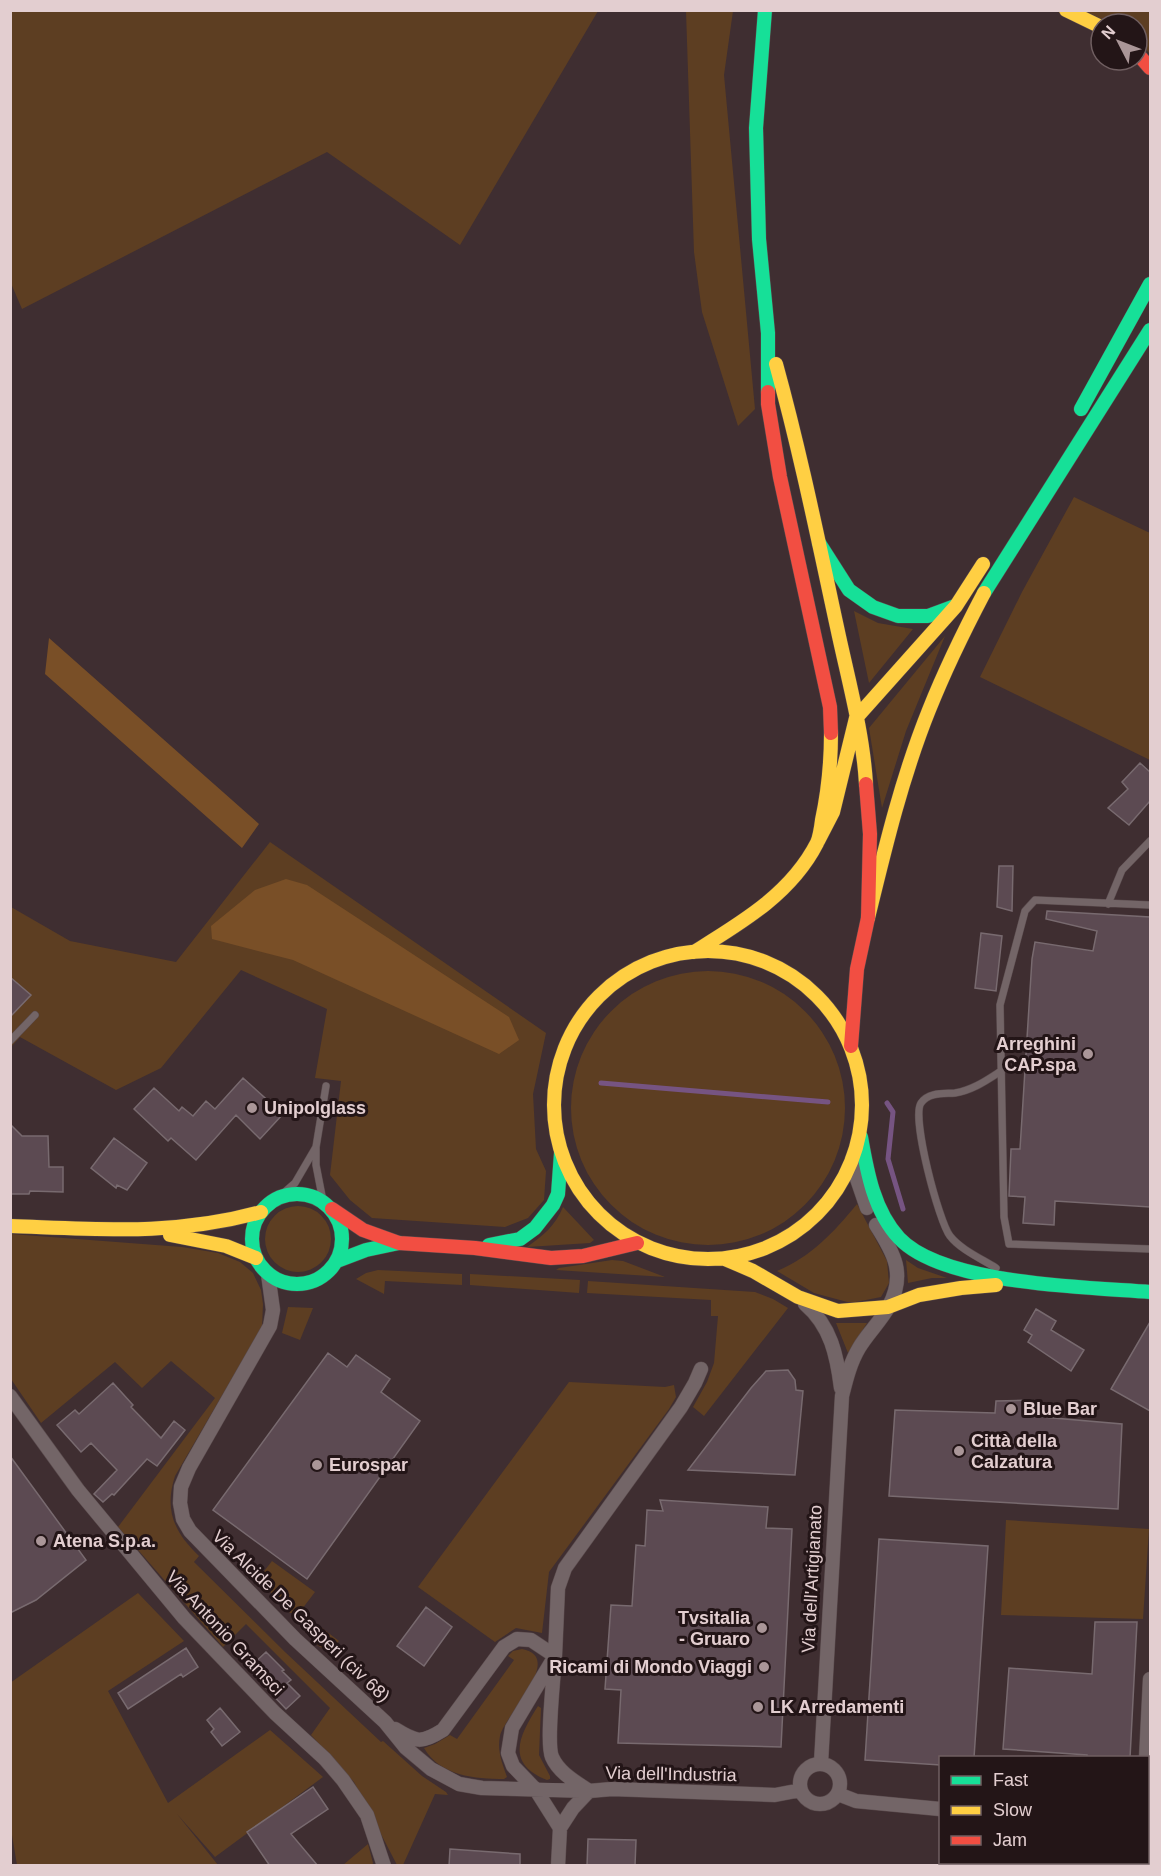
<svg xmlns="http://www.w3.org/2000/svg" width="1161" height="1876" font-family="Helvetica,sans-serif">
<rect width="100%" height="100%" fill="#3f2e31"/>
<path fill="#5d3e22" d="M11 10H598V11L460 245 327 152 22 309 10 281Z
M686 11H733L724 75 755 409 738 426 702 312 694 252Z
M1085 11H1150V54L1137 40V24H1111Z
M1074 497 1150 533V760L980 677 1022 592Z
M854 611 878 623 913 629 869 683Z
M945 636 906 731 882 808 869 728Z
M270 842 546 1033 533 1094 536 1149 546 1171 544 1200 528 1218 505 1227 372 1218 350 1200 330 1175 341 1081 315 1078 327 1009 241 970 161 1068 116 1090 20 1037 11 1047V907L70 941 176 962Z
M571 1108a137 137 0 1 1 274 0a137 137 0 1 1-274 0Z
M857 1204 887 1261 889 1283 881 1297 851 1303 814 1293 777 1271C811 1257 834 1232 857 1204Z
M265 1239a33 33 0 1 1 66 0a33 33 0 1 1-66 0Z
M563 1207 594 1240 590 1243 527 1247C544 1235 555 1226 563 1207Z
M11 1234 182 1247 218 1253 240 1262 253 1273 261 1290 263 1304 262 1327 175 1476C164 1510 174 1532 199 1556L194 1562 285 1652 381 1742 383 1741 422 1776 446 1792 448 1795 435 1794 403 1865H397L354 1782 311 1735 330 1708 246 1624 223 1647 118 1527 215 1398 171 1361 142 1388 115 1362 41 1423 11 1379Z
M612 1260 623 1261 665 1277 556 1270 559 1268Z
M906 1260 918 1268 947 1278H932L908 1283Z
M378 1270 462 1274V1285L385 1281 384 1294 356 1279 366 1273Z
M470 1274 580 1280 579 1293 470 1285Z
M588 1281 755 1292 773 1299 788 1308 704 1416 693 1407 707 1382 714 1363 718 1316H711V1300L587 1293Z
M288 1307 313 1308 300 1340 282 1333Z
M836 1323H867L848 1353Z
M569 1382 665 1387 674 1385 676 1397 669 1409 549 1572 542 1633 516 1628 495 1642 418 1587Z
M1006 1520 1149 1529 1143 1619 1001 1615Z
M272 1561 315 1592 299 1613H290L258 1579Z
M138 1593 184 1641 108 1691 168 1803 270 1730 323 1777 215 1857 177 1814 218 1865H17L10 1823V1683Z
M318 1625 339 1641C332 1649 325 1651 317 1645L314 1634Z
M522 1649C566 1657 504 1716 500 1736 497 1751 502 1763 507 1777L504 1779C475 1779 440 1776 424 1748L435 1744 450 1735 457 1739 514 1660 508 1656 513 1651Z
M538 1706 541 1708 539 1755 550 1776V1779L547 1780C505 1763 519 1736 538 1706Z
M368 1844 373 1863 372 1865H343Z"/>
<path fill="#794f27" d="M49 638 259 824 242 848 45 674Z
M286 879 307 885 509 1017 519 1040 499 1054 293 960 212 939 211 926 255 890Z"/>
<g fill="none" stroke-linecap="round" stroke-linejoin="round">
<path stroke="#765482" stroke-width="5" d="M601 1083 828 1102
M887 1103 893 1112 888 1159 903 1209"/>
</g>
<path fill="#5c4a52" stroke="#786a6f" stroke-width="1.5" d="M1140 763 1150 772V801L1129 825 1108 808 1128 789 1122 782Z
M999 866H1013L1012 911 997 907Z
M1047 911 1150 917V1207L1055 1201 1054 1225 1023 1223 1025 1197 1009 1196 1011 1149H1020L1032 959 1035 942 1093 951 1097 931 1046 919Z
M981 933 1002 936 996 991 975 988Z
M10 977 31 995 10 1017Z
M243 1078 283 1114 260 1139 236 1115 196 1160 171 1138 168 1141 134 1109 154 1088 179 1111 182 1107 193 1116 206 1101 215 1109Z
M10 1124 22 1136H48L49 1167H63V1192L30 1191 29 1194H10Z
M114 1138 147 1163 127 1190 117 1185 116 1188 91 1168Z
M1036 1309 1056 1321 1051 1330 1084 1350 1071 1371 1028 1342 1032 1335 1024 1330Z
M1150 1322V1411L1111 1389Z
M328 1353 347 1367 356 1355 390 1379 381 1392 420 1421 307 1579 213 1510Z
M788 1370 795 1380 796 1390 803 1391 795 1475 688 1470 751 1388 766 1371Z
M113 1383 133 1405 131 1407 161 1438 174 1421 185 1430 157 1466 147 1459 114 1495 112 1494 103 1502 94 1494 117 1470 91 1443 81 1452 57 1425 75 1410 79 1414Z
M1032 1400 1031 1416 1122 1424 1118 1509 889 1496 895 1410 995 1413 996 1401Z
M10 1456 86 1560 36 1600 10 1613Z
M660 1500 768 1507 766 1528 792 1529 781 1747 618 1743 621 1690 605 1689 611 1605 632 1606 636 1545 645 1546 647 1510 663 1511Z
M879 1539 988 1546 974 1758H940V1765L865 1760Z
M426 1607 452 1627 424 1666 397 1646Z
M1095 1622H1137L1130 1758H1087V1755L1003 1749 1009 1668 1092 1674Z
M186 1648 198 1667 183 1677 181 1674 128 1709 118 1693Z
M266 1652 284 1670 282 1671 291 1680 287 1683 300 1696 286 1709 248 1669Z
M220 1708 240 1732 222 1746 211 1732 214 1729 207 1720Z
M313 1787 328 1809 291 1834 318 1866H270L247 1832Z
M588 1839 636 1840 635 1866H587Z
M450 1849 520 1854V1866H449Z"/>
<g fill="none" stroke-linecap="round" stroke-linejoin="round">
<defs>
<path id="lane" d="M1108 904 1122 870 1150 841
M1150 905 1035 900 1025 911 1000 1005 1004 1217 1009 1244 1150 1249
M10 1041 35 1015
M316 1147 326 1086
M279 1197 295 1183 316 1147V1165L323 1201
M996 1268C982 1259 961 1250 950 1236 939 1222 911 1117 921 1103 929 1092 944 1094 955 1093 973 1090 987 1080 1001 1071"/>
<path id="street" d="M852 1159 856 1176 867 1208
M268 1274 273 1310 270 1326 189 1468 181 1487 180 1503 183 1519 190 1531 295 1639 385 1722 406 1748 431 1769 459 1784 482 1788 589 1791 612 1789 775 1795 801 1790
M805 1304C831 1326 837 1356 841 1388
M10 1396 78 1490 184 1618 275 1713 325 1759 343 1780 367 1815 384 1866
M555 1656 558 1588 565 1568 681 1407 695 1383 701 1369
M395 1729C416 1742 421 1744 443 1730L504 1647 517 1639 531 1640 555 1656
M1146 1758 1150 1679
M821 1763 842 1396C846 1380 850 1363 859 1348 867 1334 881 1321 889 1306 906 1274 894 1253 876 1225
M800 1784a20 20 0 1 1 40 0a20 20 0 1 1-40 0Z
M838 1794 856 1801 940 1809
M1148 1824H1150
M560 1828 536 1790 513 1766 508 1753 512 1728 555 1656C554 1675 546 1743 552 1757 559 1773 576 1782 589 1791
M558 1866 560 1828 573 1808 589 1791"/>
<path id="fast" d="M765 10 756 128 759 239 768 333V392
M1081 409 1150 284
M819 543 849 590 873 607 898 616H928L955 606
M984 593 1150 330
M861 1137C867 1172 874 1211 899 1238 943 1285 1087 1287 1150 1292
M252 1239a45 45 0 1 1 90 0a45 45 0 1 1-90 0Z
M489 1245 520 1239 535 1228 553 1205 558 1194 561 1153
M337 1261 366 1250 399 1243"/>
<path id="slow" d="M1066 10 1101 27
M776 364C800 451 818 539 837 627 848 679 863 732 866 784
M818 841 833 812 856 718 956 606 983 564
M868 918C885 848 902 777 929 710 945 670 964 631 984 593
M554 1105a154 154 0 1 1 308 0a154 154 0 1 1-308 0Z
M694 952C741 923 791 894 817 843 820 836 821 828 822 820 828 792 831 762 831 733
M10 1226C97 1229 176 1236 261 1212
M170 1235 226 1246 256 1258
M725 1259 753 1271 798 1297 838 1311 888 1307 919 1295 961 1288 996 1285"/>
<path id="jam" d="M1137 53 1150 68
M768 392V404L780 477 830 707 831 733
M851 1046 857 969 868 918 870 834 866 784
M332 1209 363 1230 399 1243 475 1248 551 1258 583 1256 637 1243"/>
</defs>
<use href="#lane" stroke="#5a4b4d" stroke-width="8"/>
<use href="#street" stroke="#5a4b4d" stroke-width="15"/>
<use href="#fast" stroke="#5a4b4d" stroke-width="15"/>
<use href="#slow" stroke="#5a4b4d" stroke-width="15"/>
<use href="#jam" stroke="#5a4b4d" stroke-width="15"/>
<use href="#lane" stroke="#736567" stroke-width="7"/>
<use href="#street" stroke="#736567" stroke-width="14"/>
<use href="#fast" stroke="#16e098" stroke-width="14"/>
<use href="#slow" stroke="#ffcf43" stroke-width="14"/>
<use href="#jam" stroke="#f24e42" stroke-width="14"/>
</g>
<g fill="#aa9698" stroke="#231517" stroke-width="2">
<circle cx="1088" cy="1054" r="6"/>
<circle cx="252" cy="1108" r="6"/>
<circle cx="1011" cy="1409" r="6"/>
<circle cx="959" cy="1451" r="6"/>
<circle cx="317" cy="1465" r="6"/>
<circle cx="41" cy="1541" r="6"/>
<circle cx="762" cy="1628" r="6"/>
<circle cx="764" cy="1667" r="6"/>
<circle cx="758" cy="1707" r="6"/>
</g>
<g text-anchor="middle" dominant-baseline="central" stroke-width="6" stroke-linejoin="round" paint-order="stroke">
<g font-size="18" font-weight="bold" fill="#e3ced0" stroke="#231517" text-anchor="start">
<text x="1076" y="1044" text-anchor="end">Arreghini<tspan x="1076" dy="21">CAP.spa</tspan></text>
<text x="264" y="1108">Unipolglass</text>
<text x="1023" y="1409">Blue Bar</text>
<text x="971" y="1441">Città della<tspan x="971" dy="21">Calzatura</tspan></text>
<text x="329" y="1465">Eurospar</text>
<text x="53" y="1541">Atena S.p.a.</text>
<text x="750" y="1618" text-anchor="end">Tvsitalia<tspan x="750" dy="21">- Gruaro</tspan></text>
<text x="752" y="1667" text-anchor="end">Ricami di Mondo Viaggi</text>
<text x="770" y="1707">LK Arredamenti</text>
</g>
<g font-size="18" fill="#e3ced0" stroke="#231517">
<text transform="translate(812 1579) rotate(-87)">Via dell'Artigianato</text>
<text transform="translate(301 1616) rotate(44)">Via Alcide De Gasperi (civ 68)</text>
<text transform="translate(225 1633) rotate(47)">Via Antonio Gramsci</text>
<text transform="translate(671 1774) rotate(1)">Via dell'Industria</text>
</g>
</g>
<rect width="1161" height="1876" fill="none" stroke="#e3ced0" stroke-width="24"/>
<rect x="939" y="1756" width="210" height="108" fill="#231517" stroke="#705f61" stroke-width="1.5"/>
<rect x="951" y="1776" width="30" height="9" fill="#16e098" stroke="#705f61" stroke-width="1.5"/>
<text x="993" y="1786" font-size="18" fill="#e3ced0">Fast</text>
<rect x="951" y="1806" width="30" height="9" fill="#ffcf43" stroke="#705f61" stroke-width="1.5"/>
<text x="993" y="1816" font-size="18" fill="#e3ced0">Slow</text>
<rect x="951" y="1836" width="30" height="9" fill="#f24e42" stroke="#705f61" stroke-width="1.5"/>
<text x="993" y="1846" font-size="18" fill="#e3ced0">Jam</text>
<g transform="translate(1119 42) rotate(312)"><circle r="28" fill="#231517" stroke="#705f61" stroke-width="1.5"/>
<path d="M0-4.5L10 22L0 15L-10 22Z" fill="#aa9698"/>
<text y="-9" font-size="16" font-weight="bold" text-anchor="middle" fill="#e3ced0">N</text>
</g>
</svg>
